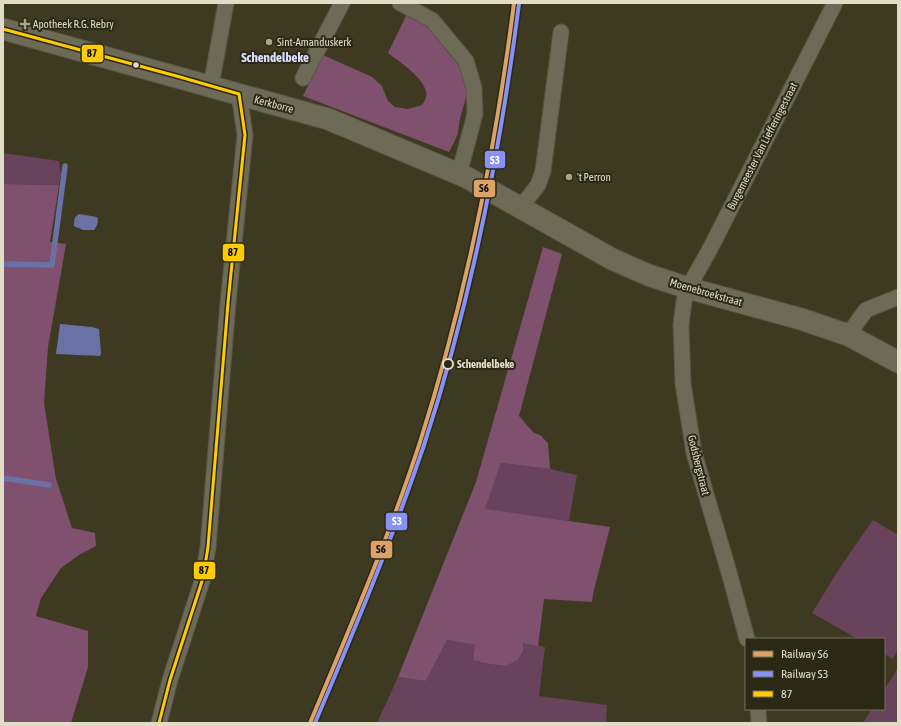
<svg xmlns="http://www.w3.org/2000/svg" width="901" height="726" font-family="'Asap Condensed',sans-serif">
<rect width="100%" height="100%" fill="#3e3a22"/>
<path fill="#69425b" d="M3 153 59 161 61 174 59 185 3 184Z
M501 463 550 469 577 475 569 521 484 510Z
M873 520 898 535V650L893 659 884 654V639H858L812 613 841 566Z
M447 640 475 645 473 660 489 664 505 666 517 661 523 651V642L545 647 539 696 607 705 606 723H377L398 677 426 681Z
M898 668V723H863L872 709H884V690Z"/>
<path fill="#80506f" d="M408 12C433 30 470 63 466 97 465 103 462 109 461 115 459 121 459 127 458 133 456 139 452 146 449 152L303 96 323 55 372 77 382 86 388 101 395 107 408 109 422 105C425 101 427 97 426 92 424 78 400 62 388 53Z
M3 184 59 185 50 242 66 244 48 347 44 403 56 479 72 528 95 533 96 546 79 555 61 568 41 598 36 616 88 631V667L71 723H3Z
M543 247 562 254 519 416 534 433 540 435 548 443 550 469 501 463 485 509 610 527 593 594 592 602 544 599 538 646 523 643V651L517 661 505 666 489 664 473 660 475 645 447 640 426 681 398 677 476 482Z"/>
<path fill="#6a72a5" d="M79 214 97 217C99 222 97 226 94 230H83L74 226C74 221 74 217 79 214Z
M60 324 92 327 99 329 101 353 100 356 56 354Z"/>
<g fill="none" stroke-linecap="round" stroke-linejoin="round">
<path stroke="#6a72a5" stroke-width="5.5" d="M3 264 52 265 65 166
M3 478 49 485"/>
<defs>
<path id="street" d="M400 3 432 20 466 61 474 88 475 114 459 174
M303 78 342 3
M211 86 226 3
M521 207 538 185 543 171 561 32
M848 335 866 310 898 297
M747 639 730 576 694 453 683 383 681 325 684 301 688 288 710 249 835 3
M758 709 759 723
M159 723 170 680 203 578 208 547 228 303 245 135 239 94"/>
<path id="secondary" d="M3 29 328 119 466 177 612 259 648 275 688 288 801 319 848 335 898 362"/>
</defs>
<use href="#street" stroke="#5a5543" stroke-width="17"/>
<use href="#secondary" stroke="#5a5543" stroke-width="23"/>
<use href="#street" stroke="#6d6a58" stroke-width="15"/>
<use href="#secondary" stroke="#6d6a58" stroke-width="21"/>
<defs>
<path id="bus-1" d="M3 29 180 77 239 94
M159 723 170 680 203 578 208 547 228 303 245 135 239 94"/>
</defs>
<use href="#bus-1" stroke="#2c2816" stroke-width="6"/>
<use href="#bus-1" stroke="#fc0" stroke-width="3"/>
<defs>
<path id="rail-1" d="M310 723C349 630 389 537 420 442 466 298 495 152 514 3"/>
<path id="rail-2" d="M315 723C354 631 392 540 424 445 471 302 500 153 519 4"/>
</defs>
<use href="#rail-1" stroke="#2c2816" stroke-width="7"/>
<use href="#rail-2" stroke="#2c2816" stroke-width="7"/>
<use href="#rail-1" stroke="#dda366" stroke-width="4"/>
<use href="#rail-2" stroke="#8791f7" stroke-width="4"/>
</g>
<g fill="#a8a38c" stroke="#2c2816" stroke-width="1.5">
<path d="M23 18h4v4h4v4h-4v4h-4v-4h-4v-4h4z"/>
<circle cx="269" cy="42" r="4"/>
<circle cx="569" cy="177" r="4"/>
</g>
<circle fill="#e1dcc5" stroke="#2c2816" stroke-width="1.5" cx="136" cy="65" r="3.5"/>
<circle fill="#2c2816" stroke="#e1dcc5" stroke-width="2" cx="448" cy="364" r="5"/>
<g text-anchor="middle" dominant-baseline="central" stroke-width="4" stroke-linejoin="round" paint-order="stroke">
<g font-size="11" fill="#e1dcc5" stroke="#2c2816" text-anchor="start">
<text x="33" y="24">Apotheek R.G. Rebry</text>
<text x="277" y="42">Sint-Amanduskerk</text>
<text x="577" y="177">'t Perron</text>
</g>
<g font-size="11" fill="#e1dcc5" stroke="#2c2816">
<text transform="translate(274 104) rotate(15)">Kerkborre</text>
<text transform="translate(762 146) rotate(-63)">Burgemeester Van Liefferingestraat</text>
<text transform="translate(706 292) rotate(16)">Moenebroekstraat</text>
<text transform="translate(699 465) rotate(76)">Godsbergstraat</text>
</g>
<g font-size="11" font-weight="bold" fill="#e1dcc5" stroke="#2c2816" text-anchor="start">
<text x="457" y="364">Schendelbeke</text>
</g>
<g font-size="13" font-weight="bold" fill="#dce1fe" stroke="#2c2816">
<text x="275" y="57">Schendelbeke</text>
</g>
</g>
<g stroke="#2c2816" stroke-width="1.5">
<rect x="81" y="44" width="23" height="19" rx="4" fill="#fc0"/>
<rect x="484" y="150" width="22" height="19" rx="4" fill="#8791f7"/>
<rect x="473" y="179" width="23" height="19" rx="4" fill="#dda366"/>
<rect x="222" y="243" width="23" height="19" rx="4" fill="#fc0"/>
<rect x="385" y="512" width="23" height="19" rx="4" fill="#8791f7"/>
<rect x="370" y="540" width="23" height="19" rx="4" fill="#dda366"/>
<rect x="193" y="561" width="23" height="19" rx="4" fill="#fc0"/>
</g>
<g font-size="11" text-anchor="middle" font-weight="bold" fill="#fff">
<text x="495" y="164">S3</text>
<text x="397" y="525">S3</text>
</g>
<g font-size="11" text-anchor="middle" font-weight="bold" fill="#111">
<text x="92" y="57">87</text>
<text x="484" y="192">S6</text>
<text x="233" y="256">87</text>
<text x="381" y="553">S6</text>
<text x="204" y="574">87</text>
</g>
<rect width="901" height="726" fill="none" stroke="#e1dcc5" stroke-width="8"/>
<rect x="745" y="638" width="140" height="72" fill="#2c2816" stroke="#74705c"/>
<rect x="753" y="651" width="20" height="6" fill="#dda366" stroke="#74705c"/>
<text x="781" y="658" font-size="12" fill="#e1dcc5">Railway S6</text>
<rect x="753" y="671" width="20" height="6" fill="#8791f7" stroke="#74705c"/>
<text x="781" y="678" font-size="12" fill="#e1dcc5">Railway S3</text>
<rect x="753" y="691" width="20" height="6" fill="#ffcc00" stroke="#74705c"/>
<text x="781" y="698" font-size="12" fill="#e1dcc5">87</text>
</svg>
